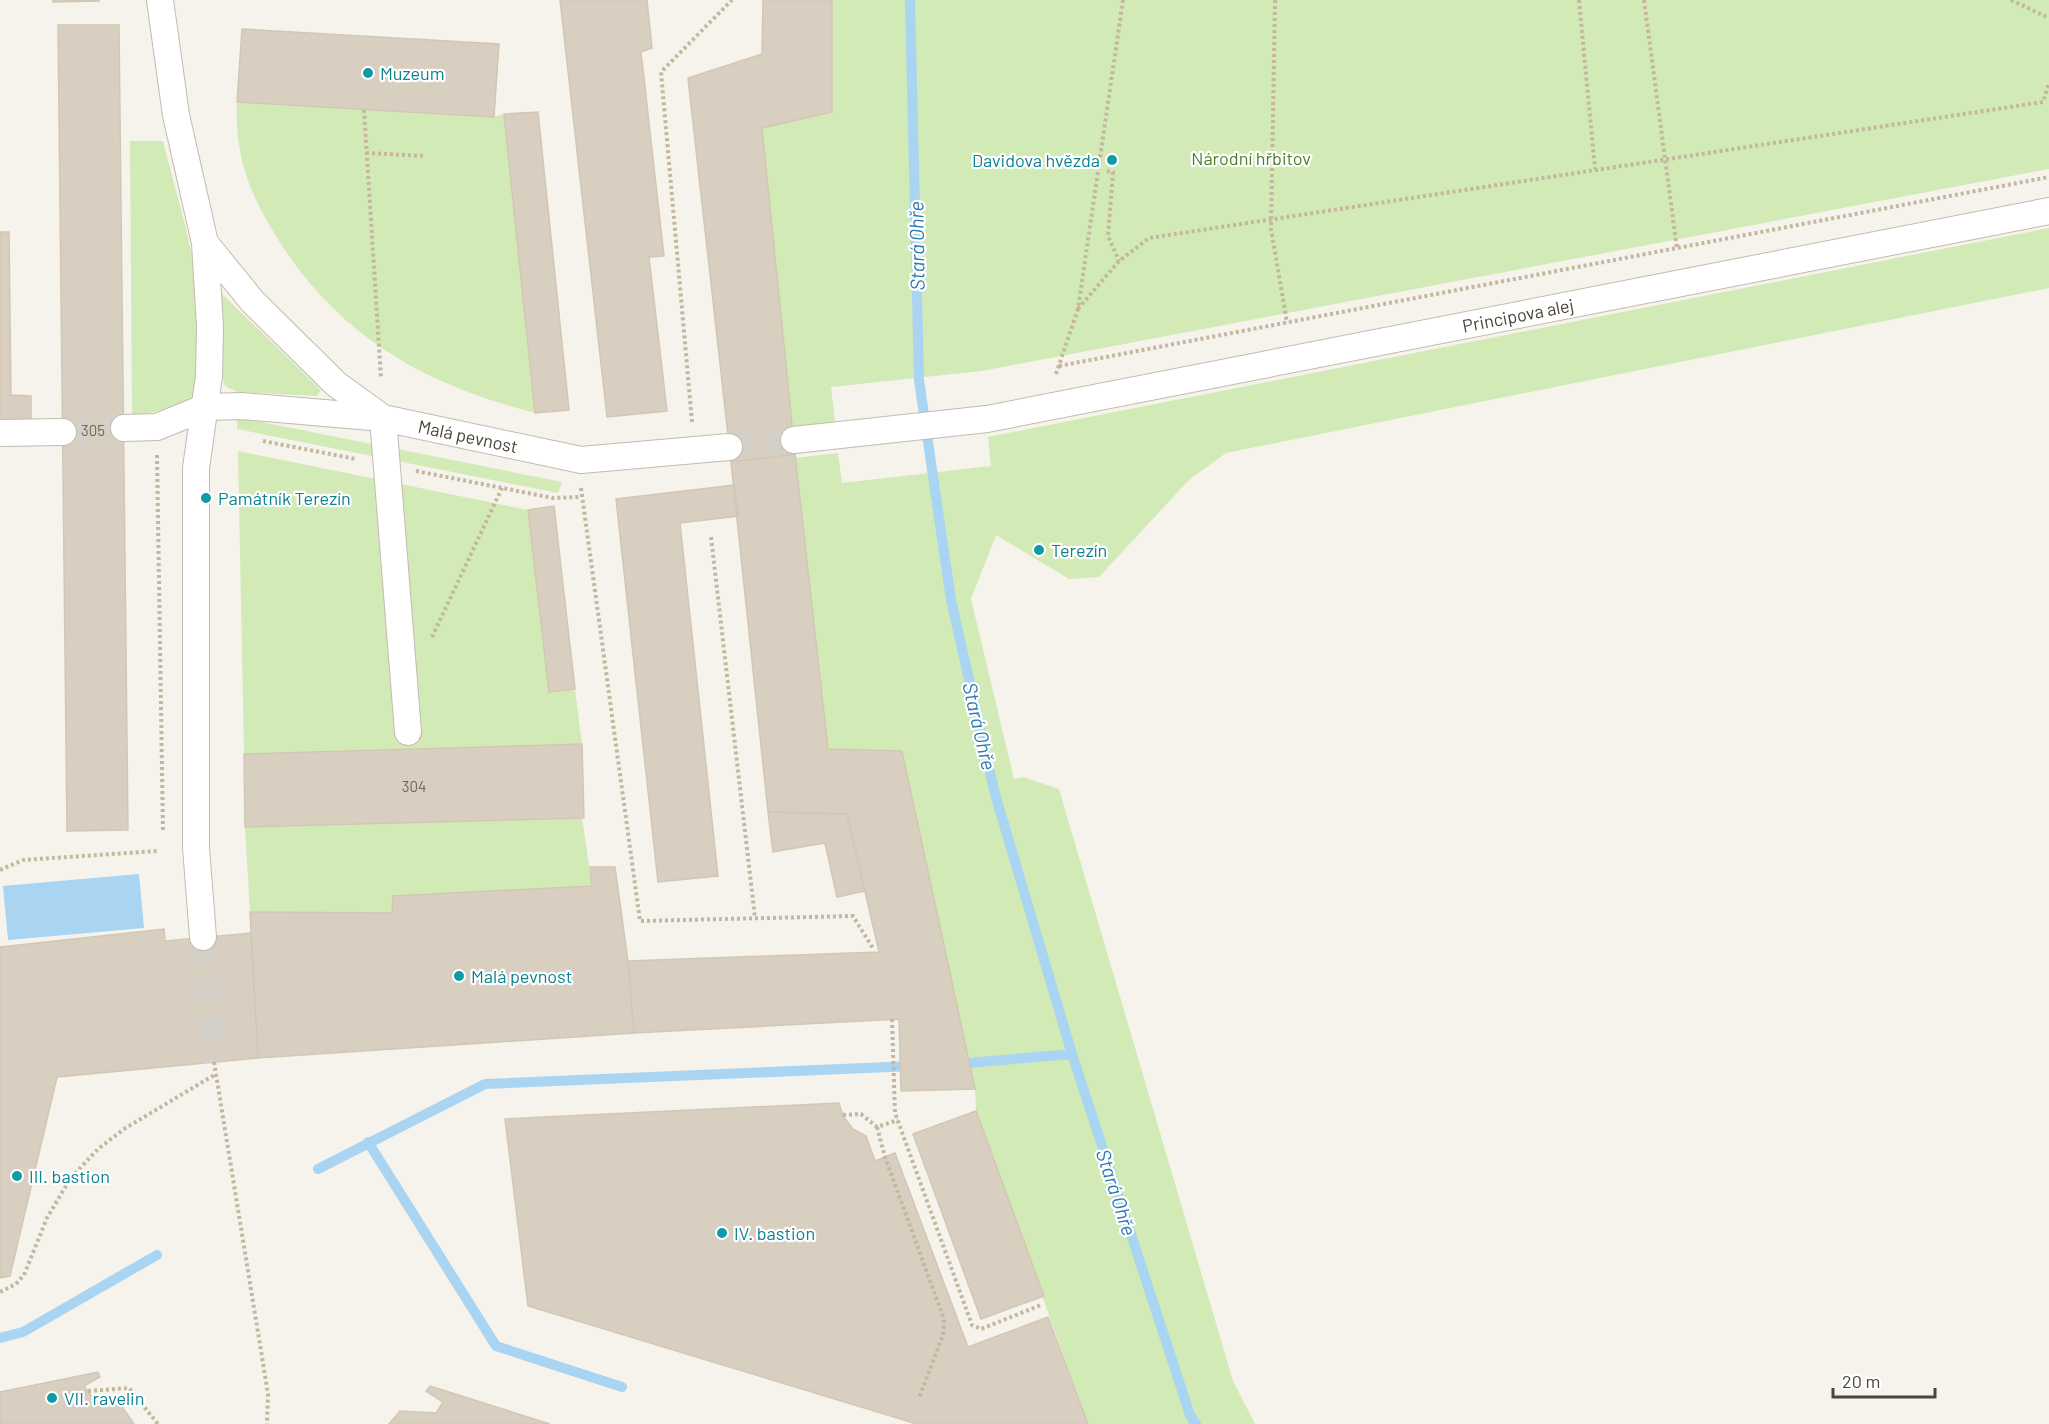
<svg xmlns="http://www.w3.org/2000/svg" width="2049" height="1424" font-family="Barlow,sans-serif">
<rect width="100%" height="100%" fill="#f6f3ec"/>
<path fill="#d2eab5" d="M832 0H2049V169L981 371 831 387 835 422 792 427 762 128 832 112Z
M237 102 494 117 504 114 535 413C422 384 334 334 273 231 247 188 235 154 237 102Z
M130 141H163C176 194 194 248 199 302 202 335 197 371 192 403L132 417Z
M2049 228V288L1226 453 1189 480 1099 577 1069 579 996 535 971 599 1014 779 1023 777 1059 789 1233 1381 1255 1424H1088L976 1111 975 1089 902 751 828 749 795 458 838 453 842 483 991 466 988 437Z
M220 292 321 390 317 396 237 392 225 386 222 377Z
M237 417 562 482 558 493 237 429Z
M238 451 528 510 549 692 575 689 582 744 244 754Z
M582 818 592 886 393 896 392 913 250 912 245 827Z"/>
<path fill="#a9d4f2" d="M139 874 144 928 8 940 3 886Z"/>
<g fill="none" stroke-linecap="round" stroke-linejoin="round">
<path stroke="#a9d4f2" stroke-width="10" d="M910 0 919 380 951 600 995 794 1072 1054 1190 1415 1196 1424
M956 1064 1072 1054
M368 1142 496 1346 622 1387
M318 1169 485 1084 914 1066
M0 1338 23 1332 157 1255"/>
</g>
<path fill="#d8cfc1" stroke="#d3c7b4" stroke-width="1.5" d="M53 0H99V1L53 2Z
M560 0H647L652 48 641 52 664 256 649 257 667 411 607 417Z
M763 0H832V112L762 128 795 454 731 462 688 78 762 54Z
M58 25H119L128 830 67 831Z
M242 29 499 44 494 117 237 102Z
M538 112 569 410 535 413 504 114Z
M0 232H9L11 395 31 396V423L0 424Z
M795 454 828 749 902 751 975 1089 901 1091 899 1019 634 1033 628 961 879 952 847 814 768 812 731 462Z
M734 485 738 516 680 523 718 876 658 882 616 499Z
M554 506 575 689 549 692 528 510Z
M582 744 584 818 245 827 244 754Z
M768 812 847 814 865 891 837 897 825 843 773 852Z
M590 867H615L628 961 634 1033 258 1058 250 912 392 913 393 896 592 886Z
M164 929 165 941 251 933 258 1058 57 1077 10 1276 0 1278V947Z
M839 1103 843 1116 853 1129 866 1136 875 1161 895 1153 968 1347 1048 1317 1088 1424H917L528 1306 505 1119Z
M976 1111 1044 1296 981 1319 913 1134Z
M98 1372 100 1377 84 1386 92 1397 116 1398 134 1424H0V1392Z
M430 1386 550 1424H389L400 1411 436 1413 443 1402 426 1391Z"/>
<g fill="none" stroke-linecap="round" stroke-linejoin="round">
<path stroke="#d4d0c8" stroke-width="26" stroke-dasharray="26 13" stroke-linecap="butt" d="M63 432 124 428
M729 447 794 440
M203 937 214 1062"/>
<defs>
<path id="pedestrian" d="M160 0 176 115 205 243 210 327 209 376 196 468V848L203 937
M205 243 253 302 336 384 383 418 408 732
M124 428 157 427 206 407 242 406 383 418 581 460 729 447
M0 433 63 432
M794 440 987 419 2049 211"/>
</defs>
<use href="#pedestrian" stroke="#c2bbae" stroke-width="28"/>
<path stroke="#c4b79f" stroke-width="4" stroke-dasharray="3 3" stroke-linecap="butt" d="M1275 0 1271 229 1287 323
M1579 0 1595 169
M1644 0 1677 249
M2011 0 2049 18
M364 110 381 378
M366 153 425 156
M1107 171 1113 172 1108 236 1119 261
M1078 309 1119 261 1149 238 2043 102 2049 83
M1059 366 2049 177
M1056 374 1078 309 1123 0
M692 422 661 72 732 0
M263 441 356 459
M157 455 163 832
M416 471 553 498 581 497
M581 488 640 921 853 916 874 950
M711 537 755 918
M432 637 502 488
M0 870 23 860 157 851
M892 1019 895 1113 972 1325 981 1329 1041 1305
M214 1062 268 1394 267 1424
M843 1115 861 1114 877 1127 898 1120
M877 1127 885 1157 944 1319 943 1335 919 1398
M0 1292 16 1284 24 1275 47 1218 70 1179 98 1149 124 1129 216 1074
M88 1391 129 1388 158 1424"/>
<use href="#pedestrian" stroke="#fff" stroke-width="26"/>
</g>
<g fill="#0f9aa8" stroke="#fff" stroke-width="2">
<circle cx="368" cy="73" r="6"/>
<circle cx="1112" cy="160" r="6"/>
<circle cx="206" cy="498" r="6"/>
<circle cx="1039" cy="550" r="6"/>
<circle cx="459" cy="976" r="6"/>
<circle cx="17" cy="1176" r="6"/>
<circle cx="722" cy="1233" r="6"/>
<circle cx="52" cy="1398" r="6"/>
</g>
<g text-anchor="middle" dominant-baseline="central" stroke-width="4.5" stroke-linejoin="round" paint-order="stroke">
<g font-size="15" fill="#6e675b">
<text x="93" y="430">305</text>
<text x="414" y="786">304</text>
</g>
<g font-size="18" fill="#0d838f" stroke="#fff" text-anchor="start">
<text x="380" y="73">Muzeum</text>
<text x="1100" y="160" text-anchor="end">Davidova hvězda</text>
<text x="218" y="498">Památník Terezín</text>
<text x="1051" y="550">Terezín</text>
<text x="471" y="976">Malá pevnost</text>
<text x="29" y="1176">III. bastion</text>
<text x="734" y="1233">IV. bastion</text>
<text x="64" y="1398">VII. ravelin</text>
</g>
<g font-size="18" fill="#4a7f2a" stroke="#fff">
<text x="1251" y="158">Národní hřbitov</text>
</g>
<g font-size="18" fill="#4b4439" stroke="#fff">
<text transform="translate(1518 315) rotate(-11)">Principova alej</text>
<text transform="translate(468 436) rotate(12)">Malá pevnost</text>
</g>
<g font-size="20" font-style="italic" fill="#2e7ab2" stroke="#fff">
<text transform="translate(916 246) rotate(-91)">Stará Ohře</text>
<text transform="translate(980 726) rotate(77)">Stará Ohře</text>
<text transform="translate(1117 1192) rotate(72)">Stará Ohře</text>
</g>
</g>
<path d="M1833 1388v9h102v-9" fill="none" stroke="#4b4439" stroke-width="3"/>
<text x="1842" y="1388" font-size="18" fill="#4b4439" stroke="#ffffff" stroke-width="4.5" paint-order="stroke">20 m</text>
</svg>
